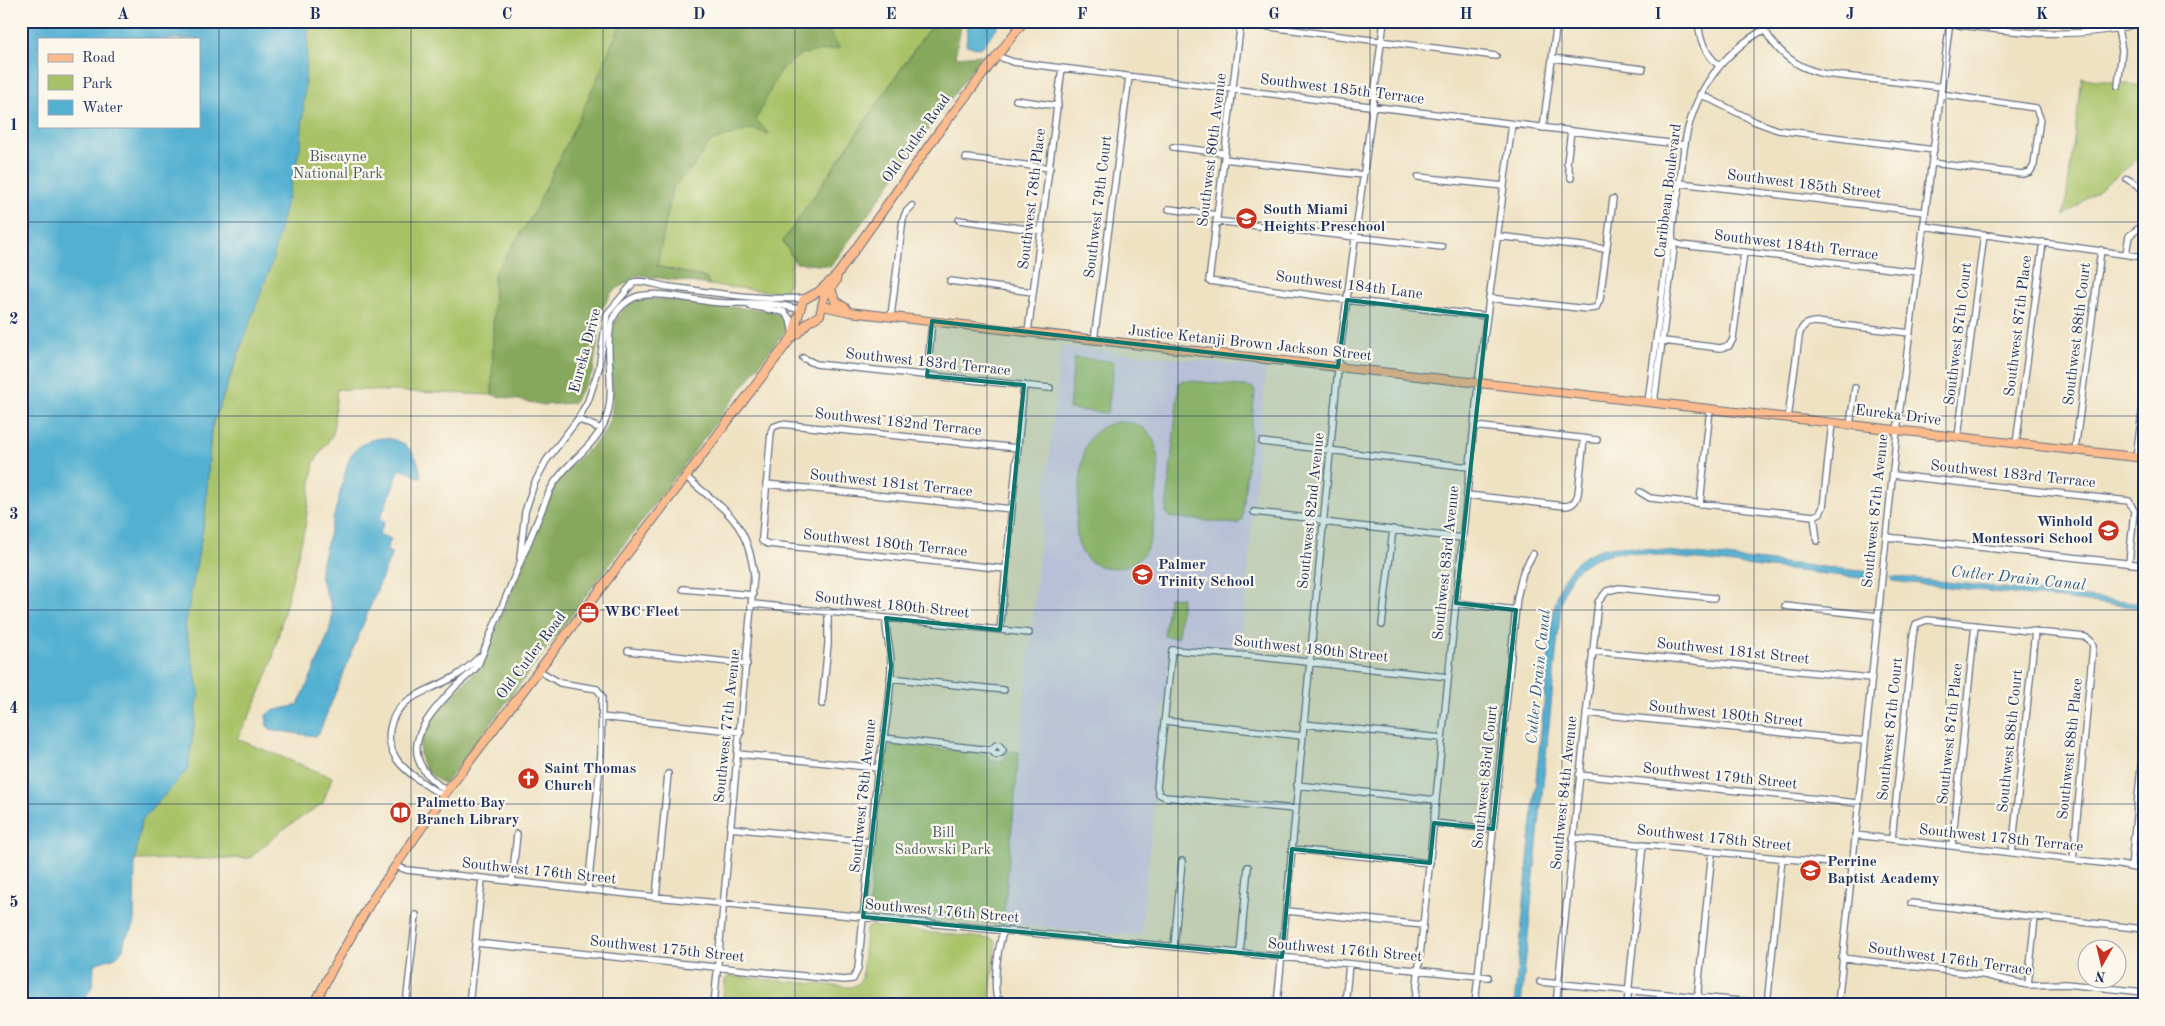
<svg xmlns="http://www.w3.org/2000/svg" width="2165" height="1026" font-family="'Old Standard TT',serif">
<rect width="100%" height="100%" fill="#fbf7ec"/>
<filter id="ink" filterUnits="userSpaceOnUse"><feTurbulence type="fractalNoise" baseFrequency=".02" numOctaves="2"/><feDisplacementMap in="SourceGraphic" scale="10" xChannelSelector="R" yChannelSelector="G"/><feConvolveMatrix kernelMatrix="1 2 1 2 8 2 1 2 1" color-interpolation-filters="sRGB"/></filter>
<filter id="wash" filterUnits="userSpaceOnUse"><feTurbulence type="fractalNoise" baseFrequency=".0096" numOctaves="4" result="noise"/><feDisplacementMap in="SourceGraphic" scale="20" xChannelSelector="R" yChannelSelector="G"/><feGaussianBlur stdDeviation="1.12" result="paint"/><feColorMatrix in="noise" values="0 0 0 0 0 0 0 0 0 0 0 0 0 0 0 0 0 1.4 0 .05"/><feComposite in="paint" operator="in"/></filter>
<g filter="url(#wash)">
<rect width="100%" height="100%" fill="#efe2c3"/>
<path fill="#e3d3f2" d="M1061 346 1266 368 1241 653 1170 648 1141 936 1003 924 1044 501Z"/>
<path fill="#a9c268" stroke="#627863" fill-rule="evenodd" d="M21 21H937L923 37 783 241 793 259 786 293 710 285 706 278 657 266 659 258 494 285 492 395 337 389 333 434 314 462 305 527 271 665 254 707 237 739 332 777 323 803 282 830 250 858 135 860 141 821 188 769 199 692 185 626 205 517 211 429 238 356 21 885ZM39 39H199V126H39Z
M2082 78 2144 86V155L2064 216Z
M1077 358 1112 361 1114 364 1108 411 1106 413 1069 409 1074 359Z
M1183 380 1252 387 1255 391 1242 520 1238 524 1169 517 1166 512 1179 383Z
M1118 422C1169 421 1158 472 1155 504 1153 522 1154 544 1140 558 1132 566 1119 569 1108 568 1068 562 1076 521 1079 493 1081 478 1081 462 1085 448 1091 433 1102 424 1118 422Z
M1169 597 1182 598 1178 638 1164 636Z
M893 744 987 754 991 761 998 762 1004 760 1007 751 1019 752 1003 924 871 910 869 907C872 880 877 758 893 744Z
M871 926 993 939 996 942 989 1004 993 1005H722L725 980 728 976 851 987 858 984 862 977 866 930Z"/>
<path fill="#86a85c" stroke="#506c5d" d="M622 21H822L840 48 801 54 780 70 756 120 769 134 751 129 710 142 692 168 673 187 657 266 706 278 710 285 639 275 612 292 602 309 593 372 573 403 544 405 492 395 494 274 533 214 587 101Z
M934 21H962L955 57 982 55 831 266 796 263 783 241Z
M639 299H658L770 311C780 314 787 317 786 329L445 784C440 781 433 778 429 773 396 736 461 691 481 665L551 496C554 490 557 481 561 476 578 455 606 442 611 414 619 376 593 318 639 299Z"/>
<path fill="#53b0d1" stroke="#377098" fill-rule="evenodd" d="M21 21H309L301 143 272 262 211 429 205 517 185 626 199 692 188 769 141 821 135 860 134 920 132 930 125 938 123 949 116 957 94 964 93 985 81 1005H21ZM39 39H199V126H39Z
M968 21H1002L983 46 978 48 966 45Z
M385 438C407 440 420 456 421 478L400 469 380 519 385 521 379 534 391 539 386 551 392 553 319 733 315 736 272 730 267 726 266 715 272 711 298 705C306 686 333 633 332 614 332 598 319 586 320 569L348 462C355 446 368 438 385 438Z
M1617 546 1872 572 1870 579 1626 552C1591 554 1567 568 1561 605L1521 1005H1514C1525 898 1534 792 1546 685 1549 659 1551 602 1563 581 1575 558 1592 549 1617 546Z
M1891 576 2144 603V608L1892 581Z"/>
</g>
<g filter="url(#ink)">
<g fill="none" stroke-linecap="round" stroke-linejoin="round">
<defs>
<path id="minor" d="M1223 21 1496 56
M1241 21 1209 281 1354 301 1487 316
M1699 21C1698 39 1706 54 1719 66
M1760 21C1773 49 1794 68 1825 74L1942 87
M1927 21C2000 30 2072 43 2144 22
M2118 29 2122 50 2118 86
M997 56 1013 62 1685 145
M1552 58 1643 69
M1700 94 1756 122 1778 130 1934 150
M1016 100 1058 106
M1543 128 1557 21
M1173 147 1224 153
M966 158 1050 168
M1224 159 1363 175
M1932 163 2022 174 2030 172 2034 165 2040 118 2036 108 1941 94
M1418 177 1504 186
M1571 178 1567 163 1571 131
M2127 179 2137 185 2144 193
M1680 183 1925 212
M1169 209 1217 215
M959 220 1042 231
M1216 221 1442 247
M1923 226 2144 257
M1497 236 1607 249
M1672 242 1681 245 1918 272
M2126 253 2129 236 2144 224
M950 281 1033 292
M1489 298 1587 309 1596 308 1600 299 1613 199
M750 306 784 312 790 319 792 330
M891 316 903 219 906 212 912 206
M1028 332 1062 68
M1094 340 1129 77
M1656 340 1720 348 1729 346 1733 339 1744 252
M803 358 816 364 1050 388
M927 376 932 321
M1648 402 1668 248 1672 242
M1654 403 1674 249C1669 231 1676 207 1679 189 1682 168 1683 145 1689 125 1702 77 1736 40 1782 21
M1788 418 1799 337C1801 327 1805 322 1816 322L1910 333
M578 419 601 429
M1850 425 1855 388
M1474 426 1597 440
M1958 437 1984 234
M1262 442 1469 467
M2016 444 2043 242
M2075 450 2101 250
M2136 457 2144 399
M1893 475 2129 501 2134 511 2129 563
M685 476C723 510 747 518 754 575L714 1005
M766 484 1012 509
M1640 492 1650 498 1814 516
M1467 495 1565 506C1572 506 1576 502 1578 494L1584 439
M1700 504 1710 409
M1254 512 1317 519 1331 523 1462 538
M1814 516 1820 513 1823 507 1832 423
M1814 516 1817 541
M1886 537 2144 565
M520 558 525 512 534 484 546 461 578 419 588 401 599 368 607 314 634 282C644 279 658 286 669 287 710 292 763 301 804 298
M1006 569 768 544 762 541V537L771 432 773 427 781 424 1018 448
M683 589 753 595
M1456 603 1516 610
M753 604 1029 633
M1785 606 1878 616
M1382 625 1393 529
M1000 630 1024 385
M628 651 747 664
M1592 651 1871 678
M538 670 560 683 597 689 602 696 601 754 588 890
M890 678 1004 690
M822 704 828 644V611
M1586 713 1865 741
M601 717 741 732
M1165 721 1302 736
M1303 724 1442 738
M884 738 991 750 996 755 1001 753 1003 750 999 745H996L991 750
M738 754 878 768
M1579 775 1858 803
M1297 785 1436 800
M447 791C394 757 420 724 453 689 461 680 471 675 478 665L550 490C565 462 595 448 606 419 617 388 603 353 612 321 616 310 627 299 639 296 668 290 700 304 729 303 752 303 778 302 800 310
M444 795C432 791 402 769 396 758 391 750 388 739 390 729 395 696 431 691 456 676 464 671 472 664 479 657
M1295 809 1165 797 1159 794 1157 787 1172 650 1251 656 1448 677
M1434 823 1493 829
M730 828 871 842
M1855 835 2120 865 2144 870
M1573 838 1851 865
M1892 839 1913 635 1916 624 1927 620 2085 637 2090 640 2093 646 2073 860
M1952 846 1975 625
M1292 849 1430 863
M2012 853 2035 631
M395 866 407 870 656 897 1488 977
M2131 867 2144 737
M512 882 517 834
M656 897 668 774
M1911 903 2144 929
M1287 911 1423 925
M1004 931C998 943 993 984 997 998L1004 1001 1045 1005
M476 943 844 980 853 979 858 969 878 767C885 734 891 698 891 664 891 648 885 634 886 618
M1174 947 1182 861
M1240 953 1248 867
M1842 958 1984 975 2028 985 2066 984 2144 992
M1540 982 1782 1005
M2028 985 2035 917
M406 1005 416 915
M469 1005 482 879
M1277 1005 1339 359 1384 21
M1345 1005 1349 964
M1415 1005 1479 376 1512 124
M1475 1005 1517 598 1523 572 1533 554
M1556 1005 1598 602 1607 591 1619 588 1714 598
M1627 1005 1643 844
M1699 1005 1698 990 1712 851
M1767 1005 1782 858
M1838 1005 1897 431 1950 21"/>
<path id="major" d="M831 288 835 301 846 308
M823 306 849 312 2144 458
M792 337 803 300 818 292 837 275
M314 1005 334 966 372 900 447 791 792 337 797 334 808 322 820 315 824 297 836 281 837 275 940 130 1024 21"/>
</defs>
<use href="#minor" stroke="#656e81" stroke-width="8"/>
<use href="#major" stroke="#656e81" stroke-width="10"/>
<use href="#minor" stroke="#fff" stroke-width="5.5"/>
<use href="#major" stroke="#fbbb8c" stroke-width="8"/>
</g>
</g>
<path fill="#0f766e" fill-opacity="0.2" stroke="#0f766e" stroke-width="4" stroke-linejoin="round" d="M1347 300 1487 316 1456 603 1516 610 1493 829 1434 823 1430 863 1292 849 1282 957 863 917 891 666 886 618 1000 630 1024 385 927 376 932 321 1338 367Z"/>
<path fill="none" stroke="#1b2f5e" stroke-width="1" stroke-opacity="0.55" d="M219 21V1005M411 21V1005M603 21V1005M795 21V1005M987 21V1005M1178 21V1005M1370 21V1005M1562 21V1005M1754 21V1005M1946 21V1005M21 222H2144M21 416H2144M21 610H2144M21 804H2144"/>
<defs>
<symbol id="school-disc" viewBox="-11 -11 22 22"><circle r="9.5" fill="#c8321e" stroke="#fbf7ec"/><path d="M0-5L7-2L0 1L-7-2ZM-4 1L0 2.5L4 1V4Q0 6-4 4Z" fill="#fff"/></symbol>
<symbol id="office-disc" viewBox="-11 -11 22 22"><circle r="9.5" fill="#c8321e" stroke="#fbf7ec"/><path d="M-6-3h4V-5.5h4V-3h4V5H-6ZM-1-4.5V-3h2v-1.5ZM-6 0V1H6V0Z" fill="#fff"/></symbol>
<symbol id="church-disc" viewBox="-11 -11 22 22"><circle r="9.5" fill="#c8321e" stroke="#fbf7ec"/><path d="M-1.2-6h2.4v3.5h3.3v2.4h-3.3V6h-2.4V-.1h-3.3v-2.4h3.3Z" fill="#fff"/></symbol>
<symbol id="library-disc" viewBox="-11 -11 22 22"><circle r="9.5" fill="#c8321e" stroke="#fbf7ec"/><path d="M-6-4Q-3-5.5-.7-3.5V5Q-3 3-6 4ZM6-4Q3-5.5 .7-3.5V5Q3 3 6 4Z" fill="#fff"/></symbol>
</defs>
<g fill-rule="evenodd">
<use href="#school-disc" x="1234" y="206" width="25" height="25"/>
<use href="#school-disc" x="2096" y="518" width="25" height="25"/>
<use href="#school-disc" x="1130" y="562" width="25" height="25"/>
<use href="#office-disc" x="576" y="600" width="25" height="25"/>
<use href="#church-disc" x="516" y="766" width="25" height="25"/>
<use href="#library-disc" x="388" y="800" width="25" height="25"/>
<use href="#school-disc" x="1798" y="858" width="25" height="25"/>
</g>
<g text-anchor="middle" dominant-baseline="central" stroke-width="4.5" stroke-linejoin="round" paint-order="stroke">
<g font-size="15" fill="#1b2f5e" stroke="#fbf7ec">
<text transform="translate(1342 90) rotate(7)">Southwest 185th Terrace</text>
<text transform="translate(917 139) rotate(-54)">Old Cutler Road</text>
<text transform="translate(1213 150) rotate(-83)">Southwest 80th Avenue</text>
<text transform="translate(1804 185) rotate(7)">Southwest 185th Street</text>
<text transform="translate(1669 191) rotate(-83)">Caribbean Boulevard</text>
<text transform="translate(1033 199) rotate(-83)">Southwest 78th Place</text>
<text transform="translate(1099 207) rotate(-83)">Southwest 79th Court</text>
<text transform="translate(1796 246) rotate(7)">Southwest 184th Terrace</text>
<text transform="translate(1349 286) rotate(7)">Southwest 184th Lane</text>
<text transform="translate(2019 326) rotate(-83)">Southwest 87th Place</text>
<text transform="translate(1959 334) rotate(-83)">Southwest 87th Court</text>
<text transform="translate(2078 334) rotate(-83)">Southwest 88th Court</text>
<text transform="translate(1250 344) rotate(6)">Justice Ketanji Brown Jackson Street</text>
<text transform="translate(586 351) rotate(-75)">Eureka Drive</text>
<text transform="translate(928 363) rotate(6)">Southwest 183rd Terrace</text>
<text transform="translate(1898 416) rotate(7)">Eureka Drive</text>
<text transform="translate(898 423) rotate(6)">Southwest 182nd Terrace</text>
<text transform="translate(2013 475) rotate(6)">Southwest 183rd Terrace</text>
<text transform="translate(891 484) rotate(6)">Southwest 181st Terrace</text>
<text transform="translate(1312 511) rotate(-84)">Southwest 82nd Avenue</text>
<text transform="translate(1876 511) rotate(-84)">Southwest 87th Avenue</text>
<text transform="translate(885 544) rotate(6)">Southwest 180th Terrace</text>
<text transform="translate(1447 563) rotate(-84)">Southwest 83rd Avenue</text>
<text transform="translate(892 606) rotate(6)">Southwest 180th Street</text>
<text transform="translate(1311 650) rotate(6)">Southwest 180th Street</text>
<text transform="translate(1733 652) rotate(6)">Southwest 181st Street</text>
<text transform="translate(532 656) rotate(-53)">Old Cutler Road</text>
<text transform="translate(1726 715) rotate(6)">Southwest 180th Street</text>
<text transform="translate(728 726) rotate(-84)">Southwest 77th Avenue</text>
<text transform="translate(1891 729) rotate(-84)">Southwest 87th Court</text>
<text transform="translate(1951 734) rotate(-84)">Southwest 87th Place</text>
<text transform="translate(2011 741) rotate(-84)">Southwest 88th Court</text>
<text transform="translate(2071 749) rotate(-84)">Southwest 88th Place</text>
<text transform="translate(1486 777) rotate(-84)">Southwest 83rd Court</text>
<text transform="translate(1720 777) rotate(6)">Southwest 179th Street</text>
<text transform="translate(1565 793) rotate(-84)">Southwest 84th Avenue</text>
<text transform="translate(864 796) rotate(-84)">Southwest 78th Avenue</text>
<text transform="translate(1714 839) rotate(6)">Southwest 178th Street</text>
<text transform="translate(2001 839) rotate(6)">Southwest 178th Terrace</text>
<text transform="translate(539 872) rotate(6)">Southwest 176th Street</text>
<text transform="translate(942 912) rotate(5)">Southwest 176th Street</text>
<text transform="translate(667 950) rotate(6)">Southwest 175th Street</text>
<text transform="translate(1345 951) rotate(5)">Southwest 176th Street</text>
<text transform="translate(1950 960) rotate(8)">Southwest 176th Terrace</text>
</g>
<g font-size="15" fill="#465b61" stroke="#fbf7ec">
<text x="338" y="157">Biscayne<tspan x="338" dy="17">National Park</tspan></text>
<text x="943" y="833">Bill<tspan x="943" dy="17">Sadowski Park</tspan></text>
</g>
<g font-size="15" font-weight="bold" fill="#1b2f5e" stroke="#fbf7ec" text-anchor="start">
<text x="1263" y="210">South Miami<tspan x="1263" dy="17">Heights Preschool</tspan></text>
<text x="2093" y="522" text-anchor="end">Winhold<tspan x="2093" dy="17">Montessori School</tspan></text>
<text x="1158" y="565">Palmer<tspan x="1158" dy="17">Trinity School</tspan></text>
<text x="604" y="612">WBC Fleet</text>
<text x="544" y="769">Saint Thomas<tspan x="544" dy="17">Church</tspan></text>
<text x="416" y="803">Palmetto Bay<tspan x="416" dy="17">Branch Library</tspan></text>
<text x="1827" y="862">Perrine<tspan x="1827" dy="17">Baptist Academy</tspan></text>
</g>
<g font-size="16" font-style="italic" fill="#2f5c86" stroke="#fbf7ec">
<text transform="translate(2018 579) rotate(6)">Cutler Drain Canal</text>
<text transform="translate(1539 677) rotate(-84)">Cutler Drain Canal</text>
</g>
</g>
<rect width="2165" height="1026" fill="none" stroke="#fbf7ec" stroke-width="55"/>
<rect x="38" y="38" width="162" height="90" fill="#fbf7ec" stroke="#a1a7b3"/>
<rect x="48" y="54" width="25" height="8" fill="#fbbb8c" stroke="#a1a7b3"/>
<text x="82" y="62" font-size="15" fill="#1b2f5e">Road</text>
<rect x="48" y="75" width="25" height="15" fill="#a9c268" stroke="#a1a7b3"/>
<text x="82" y="88" font-size="15" fill="#1b2f5e">Park</text>
<rect x="48" y="100" width="25" height="15" fill="#53b0d1" stroke="#a1a7b3"/>
<text x="82" y="112" font-size="15" fill="#1b2f5e">Water</text>
<g transform="translate(2102 964) rotate(188)"><circle r="24" fill="#fbf7ec" stroke="#a1a7b3"/>
<path d="M0-4L9 19L0 12L-9 19Z" fill="#c8321e"/>
<text y="-8" font-size="14" font-weight="bold" text-anchor="middle" fill="#1b2f5e">N</text>
</g>
<rect x="28" y="28" width="2110" height="970" fill="none" stroke="#1b2f5e" stroke-width="2"/>
<g font-size="16" text-anchor="middle" font-weight="bold" fill="#1b2f5e">
<text x="123" y="19">A</text>
<text x="315" y="19">B</text>
<text x="507" y="19">C</text>
<text x="699" y="19">D</text>
<text x="891" y="19">E</text>
<text x="1082" y="19">F</text>
<text x="1274" y="19">G</text>
<text x="1466" y="19">H</text>
<text x="1658" y="19">I</text>
<text x="1850" y="19">J</text>
<text x="2042" y="19">K</text>
<text x="14" y="130">1</text>
<text x="14" y="324">2</text>
<text x="14" y="519">3</text>
<text x="14" y="713">4</text>
<text x="14" y="907">5</text>
</g>
</svg>
